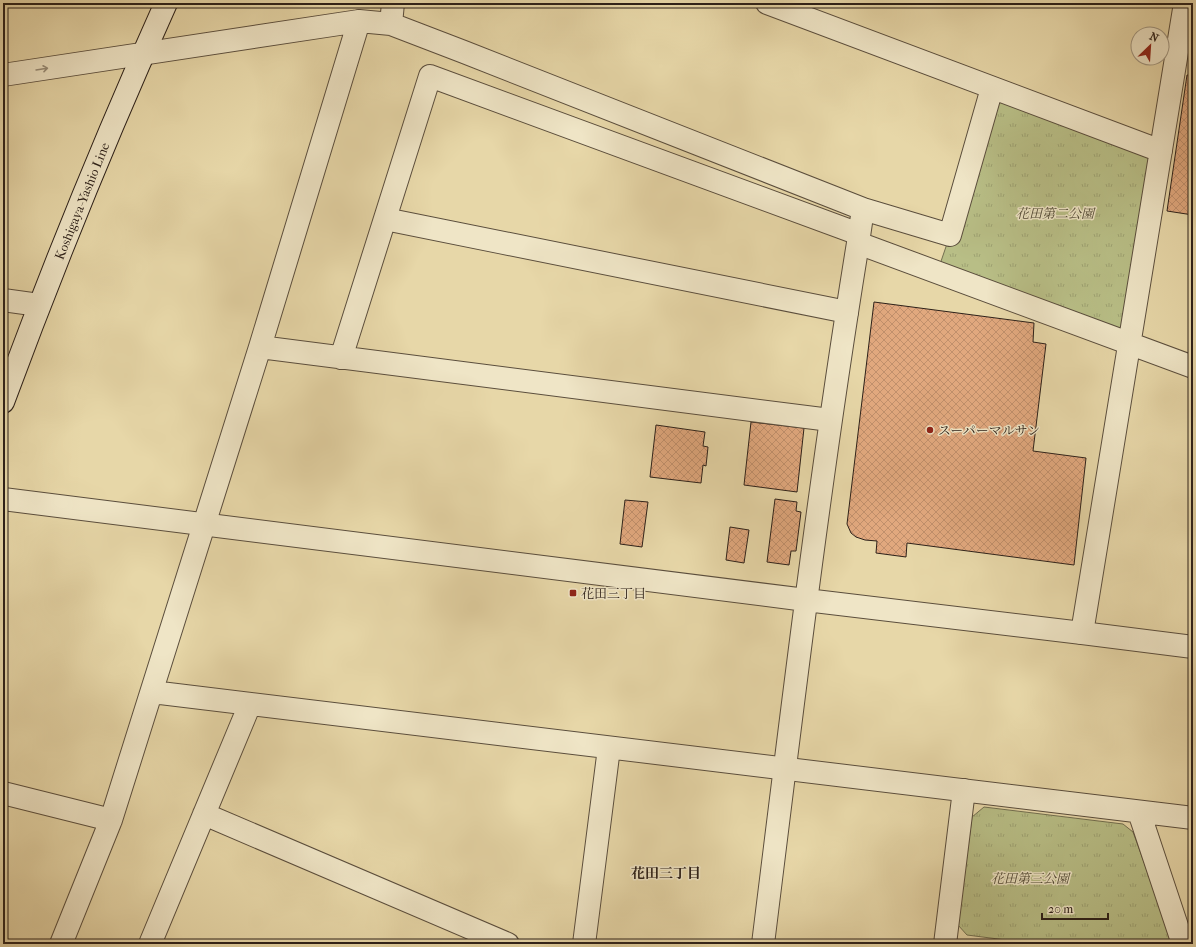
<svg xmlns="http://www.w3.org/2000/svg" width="1196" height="947" font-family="'IM FELL French Canon','Noto Serif JP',serif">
<defs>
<pattern id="park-tufts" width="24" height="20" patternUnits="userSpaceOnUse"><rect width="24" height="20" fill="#b8be86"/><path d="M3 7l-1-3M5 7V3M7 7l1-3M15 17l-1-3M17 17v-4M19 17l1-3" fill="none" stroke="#9ea373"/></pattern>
<pattern id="building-cross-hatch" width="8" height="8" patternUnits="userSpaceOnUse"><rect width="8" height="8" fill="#e1a87e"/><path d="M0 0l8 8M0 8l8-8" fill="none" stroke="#c1906c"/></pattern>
</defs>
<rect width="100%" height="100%" fill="#e7d7a8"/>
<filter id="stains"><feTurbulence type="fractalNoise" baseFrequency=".005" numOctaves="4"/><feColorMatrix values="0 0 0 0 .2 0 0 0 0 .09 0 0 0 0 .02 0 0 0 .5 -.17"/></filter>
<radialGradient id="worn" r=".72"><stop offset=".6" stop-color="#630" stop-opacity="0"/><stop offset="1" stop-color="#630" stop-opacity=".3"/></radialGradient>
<path fill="url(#park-tufts)" stroke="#726f50" d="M992 88 1161 151 1130 343 937 273 950 235Z
M984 807 1123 824 1133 832 1174 944H1037L967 935 958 925 972 817Z"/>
<path fill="url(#building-cross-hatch)" stroke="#2c2019" d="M1187 75H1193V215L1167 211Z
M874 302 1034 323 1033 342 1046 344 1033 451 1086 458 1074 565 907 543 906 557 876 553 877 541 865 540 856 537 851 533 847 524Z
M751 422 804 428 797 492 744 485Z
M656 425 705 432 703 446 708 447 706 466 703 465 701 483 650 477Z
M775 499 797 502 796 511 801 512 796 551H791L789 565 767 562Z
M625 500 648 502 642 547 620 544Z
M730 527 749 530 744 563 726 560Z"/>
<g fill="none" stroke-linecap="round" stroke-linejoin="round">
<defs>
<path id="minor" d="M767 3 1161 151
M391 24 393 3
M3 75 359 21 391 24 464 52 863 209 858 243 1193 367
M863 209 950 235 992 88
M385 219 847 312
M3 300 39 305
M260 347 830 420
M341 358 430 76 859 234
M1082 633 1185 3
M152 692 1193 818
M3 793 111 820
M1139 812 1183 944
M204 814 508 944
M61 944 111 820 260 347 359 21
M150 944 250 704
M584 944 609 748
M945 944 964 790"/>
<path id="tertiary" d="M3 499 806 600 1082 633 1193 647
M763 944C792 710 820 476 858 243"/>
<path id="secondary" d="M3 402C53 267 107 134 166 3"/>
</defs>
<use href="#minor" stroke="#5b4e3d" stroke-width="24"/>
<use href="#tertiary" stroke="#5b4e3d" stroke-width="24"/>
<use href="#secondary" stroke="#2c2019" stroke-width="24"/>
<use href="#minor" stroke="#efe5c6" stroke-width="22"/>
<use href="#tertiary" stroke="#efe5c6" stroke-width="22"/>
<use href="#secondary" stroke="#efe5c6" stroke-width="22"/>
</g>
<defs><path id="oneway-shaft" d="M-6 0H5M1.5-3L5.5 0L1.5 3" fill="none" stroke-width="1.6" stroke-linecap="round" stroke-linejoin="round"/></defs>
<use stroke="#978c78" href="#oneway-shaft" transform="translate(42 69) rotate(-9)"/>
<g fill="#8f2418" stroke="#efe5c6" stroke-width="1.5">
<circle cx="930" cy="430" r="4"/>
<rect x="569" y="589" width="8" height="8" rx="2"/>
</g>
<g text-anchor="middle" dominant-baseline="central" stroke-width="3" stroke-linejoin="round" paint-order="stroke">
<g font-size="13" fill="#2c2019" stroke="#efe5c6">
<text transform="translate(82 201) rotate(-68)">Koshigaya-Yashio Line</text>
</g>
<g font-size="13" font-style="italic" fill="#4f4834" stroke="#efe5c6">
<text x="1055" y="213">花田第二公園</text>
<text x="1030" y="878">花田第三公園</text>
</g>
<g font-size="13" fill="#2c2019" stroke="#efe5c6" text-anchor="start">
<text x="938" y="430">スーパーマルサン</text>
<text x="581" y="593">花田三丁目</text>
</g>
<g font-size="14" font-weight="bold" fill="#2c2019" stroke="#efe5c6">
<text x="666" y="873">花田三丁目</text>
</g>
</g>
<rect width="1196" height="947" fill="none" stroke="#e7d7a8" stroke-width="16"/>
<rect x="4" y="4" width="1188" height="939" fill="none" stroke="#2c2019" stroke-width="2"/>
<rect x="8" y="8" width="1180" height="931" fill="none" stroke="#2c2019"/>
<g transform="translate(1150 46) rotate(25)"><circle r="19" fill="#efe5c6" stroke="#a19681"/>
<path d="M0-3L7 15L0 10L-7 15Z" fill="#8f2418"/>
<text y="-6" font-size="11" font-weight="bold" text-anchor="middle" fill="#2c2019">N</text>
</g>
<path d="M1042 913v6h66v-6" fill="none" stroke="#2c2019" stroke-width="2"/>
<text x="1048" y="913" font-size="12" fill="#2c2019" stroke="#efe5c6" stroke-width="3" paint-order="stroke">20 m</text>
<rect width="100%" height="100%" filter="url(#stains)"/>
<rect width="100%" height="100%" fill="url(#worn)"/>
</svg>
